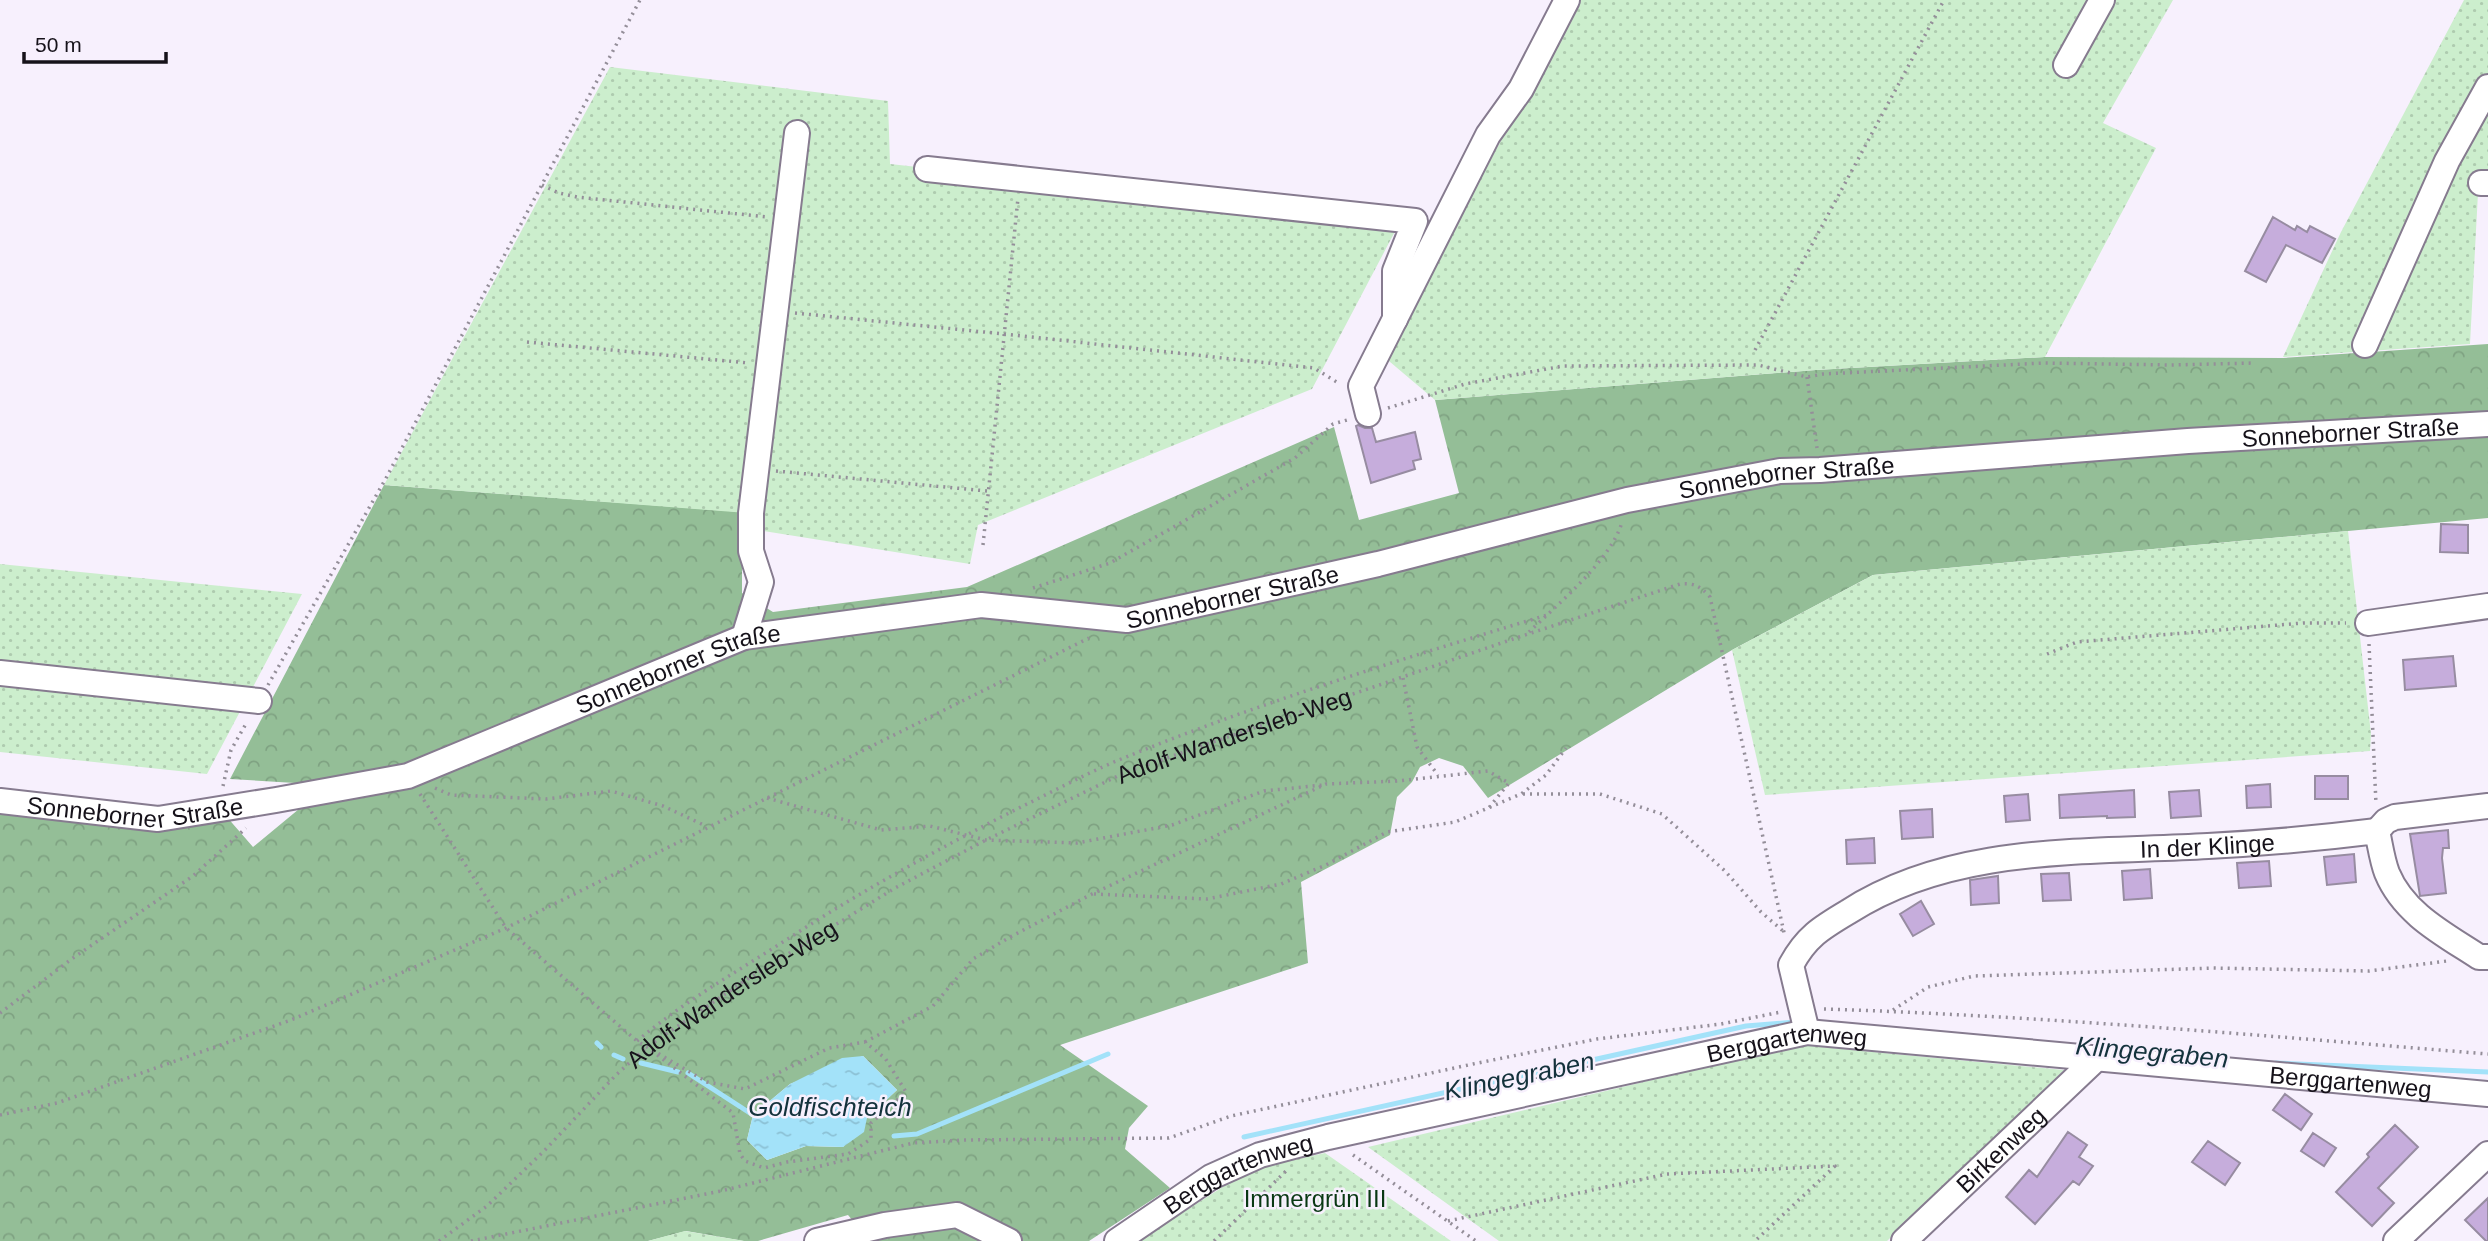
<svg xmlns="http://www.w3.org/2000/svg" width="2488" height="1241" font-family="Arial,sans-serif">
<defs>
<pattern id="forest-crowns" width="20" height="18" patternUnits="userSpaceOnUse" patternTransform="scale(1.75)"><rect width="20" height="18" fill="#94be97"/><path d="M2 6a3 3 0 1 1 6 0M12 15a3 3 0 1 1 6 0" fill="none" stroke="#7fa282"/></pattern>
<pattern id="park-dots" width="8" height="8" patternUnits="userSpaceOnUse" patternTransform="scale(1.75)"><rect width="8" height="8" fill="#cceecd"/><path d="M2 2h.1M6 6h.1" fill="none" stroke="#aecbaf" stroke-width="1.8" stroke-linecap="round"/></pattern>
<pattern id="water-ripples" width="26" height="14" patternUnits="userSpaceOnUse" patternTransform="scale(1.75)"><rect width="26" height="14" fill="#a3e2f9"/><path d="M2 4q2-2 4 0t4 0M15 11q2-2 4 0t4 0" fill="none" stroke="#8cc1d5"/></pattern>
</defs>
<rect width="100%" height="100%" fill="#f7f0fd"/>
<path fill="url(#forest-crowns)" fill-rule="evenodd" d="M2488 344V518L1873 575 1732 650 1488 798 1463 766 1439 758 1420 767 1412 782 1397 797 1390 835 1301 882 1308 963 1060 1045 1148 1106 1129 1128 1125 1149 1170 1188 1089 1241H870L848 1215 758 1241H744L686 1231 648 1241H0V810L226 816 253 847 328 785 230 779 384 485 742 512V593L773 612 967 587 1334 427 1359 520 1459 493 1435 400 1816 370 2045 357 2283 358ZM863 1056 897 1090 867 1118 843 1147 806 1146 767 1160 747 1140 753 1115 790 1084Z"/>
<path fill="url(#park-dots)" d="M1578 0H2173L2103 123 2156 148 2045 357 1816 370 1435 400 1383 356Z
M2464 0H2488V174H2479L2470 344 2283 357 2341 232Z
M610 67 888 101 890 164 1401 220 1312 389 978 525 970 564 758 530 760 514 384 485Z
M2348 531 2371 734 2370 751 1765 795 1732 650 1873 575Z
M0 564 302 594 207 774 0 752Z
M1800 1045 2064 1070 1887 1241H1499L1368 1147Z
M1325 1153 1451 1241H1138L1251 1169Z
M685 1231 744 1241H648Z"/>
<path fill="url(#water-ripples)" d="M863 1056 897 1090 867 1118 864 1132 843 1147 806 1146 767 1160 747 1140 753 1115 790 1084 842 1058Z"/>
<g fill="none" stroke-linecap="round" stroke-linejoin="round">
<path stroke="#a3e2f9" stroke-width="5" d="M597 1043 601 1047
M614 1055 623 1059
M641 1063 678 1072
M2276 1063 2488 1072
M688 1073 753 1115 760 1116
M894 1136 917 1134 1108 1054
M1244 1137 1746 1026 1795 1022"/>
</g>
<path fill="#c6addc" stroke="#978ca1" stroke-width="2" d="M2273 217 2295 230 2297 226 2307 232 2310 226 2335 239 2322 263 2286 245 2266 282 2245 271Z
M1358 425 1365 428H1372L1376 442 1415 432 1421 459 1413 461 1415 469 1371 483 1356 426Z
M2441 524 2468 525V553L2440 552Z
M2453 656 2456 686 2405 690 2403 660Z
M2315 776H2348V799H2315Z
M2270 784 2271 807 2247 808 2246 786Z
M2134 790 2135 817 2107 818V816L2060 818 2059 795Z
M2199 790 2201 816 2171 818 2169 792Z
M2028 794 2030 820 2006 822 2004 796Z
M1932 809 1933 837 1902 839 1900 811Z
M2448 830 2449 848H2443L2442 858 2446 893 2420 896 2410 834Z
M1874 838 1875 863 1847 864 1846 840Z
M2354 854 2356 882 2327 885 2324 857Z
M2269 861 2271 886 2239 888 2237 863Z
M2150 869 2152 898 2124 900 2122 871Z
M2069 873 2071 900 2043 901 2041 874Z
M1998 876 1999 903 1971 905 1970 880Z
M1921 901 1934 924 1913 936 1900 914Z
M2285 1094 2312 1114 2301 1130 2273 1110Z
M2395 1125 2418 1147 2378 1188 2394 1203 2372 1226 2336 1192 2369 1157 2367 1154Z
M2068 1132 2087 1145 2079 1157 2093 1166 2079 1185 2073 1181 2035 1224 2006 1197 2029 1170 2037 1177Z
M2313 1133 2336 1148 2324 1166 2301 1151Z
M2208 1141 2240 1163 2225 1185 2192 1162Z
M2488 1198V1241H2486L2465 1220Z"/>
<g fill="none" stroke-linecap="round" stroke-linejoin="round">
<defs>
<g id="minor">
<path d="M2066 65 2102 0"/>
<path d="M927 169 1415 221 1395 271V319"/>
<path d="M2481 183H2488"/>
<path d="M2365 345 2447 161 2488 87"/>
<path d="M1368 414 1361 386 1488 135 1521 89 1567 0"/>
<path d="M2368 623 2488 606"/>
<path d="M744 637 761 582 751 551V513L797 133"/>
<path d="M0 673 259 701"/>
<path id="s2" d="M0 801 158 819 276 800 408 776 744 637 981 605 1127 620 1378 564 1627 500 1780 471 1820 470 2188 441 2488 424"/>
<path d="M2377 831 2386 821 2395 817 2488 806"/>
<path id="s3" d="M1807 1032 1791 965C1806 937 1821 928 1848 912 1953 844 2088 853 2208 846 2265 843 2321 838 2377 831 2380 844 2382 860 2387 873 2404 914 2444 934 2479 957H2488"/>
<path d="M817 1241 885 1225 957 1215 1009 1241"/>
<path id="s4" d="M1117 1241 1211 1177 1260 1155 1328 1137 1807 1032 2488 1094"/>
<path id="s5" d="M1904 1241 2097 1058"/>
<path d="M2396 1241 2488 1154"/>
</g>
</defs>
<use href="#minor" stroke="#867b8f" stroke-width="28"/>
<g stroke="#948e99" stroke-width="3.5" stroke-dasharray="2 5" stroke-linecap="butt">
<path d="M542 185 559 193 577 197 767 217"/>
<path d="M795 313 1004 334 1314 368 1340 384"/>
<path d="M527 342 749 363"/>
<path d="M1755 350 1944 0"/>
<path d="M1807 377 1817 448"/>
<path d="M1388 408 1465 384 1563 366 1758 365 1807 377 1823 374 2044 363 2171 365 2255 363"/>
<path d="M776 471 987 491"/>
<path d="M983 545 1018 198"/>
<path d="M1033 588 1110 563 1295 458 1333 424 1347 420"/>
<path d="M1529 632C1557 605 1612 559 1622 522"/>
<path d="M2369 644 2376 804"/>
<path d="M2047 654 2077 642 2303 623H2346"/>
<path d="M1403 678 1417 747 1438 775"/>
<path d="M268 685 385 480 640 0"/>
<path d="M223 786 231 750 247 722"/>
<path d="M435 788 451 795 546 799 611 791 663 806 706 826"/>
<path d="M420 794 506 928 637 1041 647 1047 707 1082 745 1089 829 1048 865 1042 885 1058 906 1092 871 1123V1139L848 1154 787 1162 764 1168 745 1161 740 1154 733 1113 647 1047"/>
<path d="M1523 794H1600L1662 814 1725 871 1761 912 1783 931"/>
<path d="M767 798 881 830 930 826 986 840 1077 843 1172 825 1264 791 1323 785"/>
<path d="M1094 894 1207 899 1281 884 1326 865 1387 832 1455 822 1521 794 1546 775 1566 748"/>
<path d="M1824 1009C2045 1016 2267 1036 2488 1054"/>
<path d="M1893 1010 1928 987 1974 976 2213 968 2369 971 2447 961"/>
<path d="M0 1013 73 958 193 876 246 828"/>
<path d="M637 1041C683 1002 735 973 786 940 863 890 943 846 1025 805 1058 789 1091 771 1126 757 1262 702 1405 658 1547 615"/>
<path d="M865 1042 933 1006 973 959 1010 937 1092 894 1326 784 1398 781 1488 771 1509 783 1487 810"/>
<path d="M0 1115 57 1103 291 1020 506 928 1089 638"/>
<path d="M1353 1155 1476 1241"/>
<path d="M1448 1221 1667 1174 1835 1166 1755 1241"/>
<path id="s1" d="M439 1241 487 1206 544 1151 616 1075 647 1047 746 980 895 888 986 840 1126 772 1513 639 1680 584C1695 583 1700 586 1710 597L1785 937"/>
<path d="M471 1241 721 1191 913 1143 964 1140 1169 1138 1231 1116 1473 1064 1597 1039 1721 1024 1781 1012"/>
<path d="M1214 1241 1286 1171"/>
</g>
<use href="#minor" stroke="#fff" stroke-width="24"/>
</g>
<g text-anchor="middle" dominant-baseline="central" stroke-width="5" stroke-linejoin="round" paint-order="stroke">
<g font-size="24" fill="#16121a" stroke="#f7f0fd">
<text stroke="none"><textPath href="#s2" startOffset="2404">Sonneborner Straße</textPath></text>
<text stroke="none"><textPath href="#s2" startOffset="1838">Sonneborner Straße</textPath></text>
<text stroke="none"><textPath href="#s2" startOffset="1270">Sonneborner Straße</textPath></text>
<text stroke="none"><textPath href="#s2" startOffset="704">Sonneborner Straße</textPath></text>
<text stroke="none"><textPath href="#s1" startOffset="952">Adolf-Wandersleb-Weg</textPath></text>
<text stroke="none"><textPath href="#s2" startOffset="136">Sonneborner Straße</textPath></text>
<text stroke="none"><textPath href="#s3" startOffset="518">In der Klinge</textPath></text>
<text stroke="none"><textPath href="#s1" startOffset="385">Adolf-Wandersleb-Weg</textPath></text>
<text stroke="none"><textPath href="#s4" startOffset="707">Berggartenweg</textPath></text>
<text stroke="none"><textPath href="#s4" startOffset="1274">Berggartenweg</textPath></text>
<text stroke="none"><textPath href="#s5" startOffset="133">Birkenweg</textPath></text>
<text stroke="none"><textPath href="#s4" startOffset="140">Berggartenweg</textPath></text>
</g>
<g font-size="24" fill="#093813" stroke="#f7f0fd">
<text x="1315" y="1198">Immergrün III</text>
</g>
<g font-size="26" font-style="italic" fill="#14323c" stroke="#f7f0fd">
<text transform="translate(2152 1052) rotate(5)">Klingegraben</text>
<text transform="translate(1519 1076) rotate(-12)">Klingegraben</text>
<text x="830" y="1107">Goldfischteich</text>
</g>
</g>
<path d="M24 52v10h142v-10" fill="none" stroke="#16121a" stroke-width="3.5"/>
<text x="35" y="52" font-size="21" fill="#16121a" stroke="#f7f0fd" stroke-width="5" paint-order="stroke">50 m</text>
</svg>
